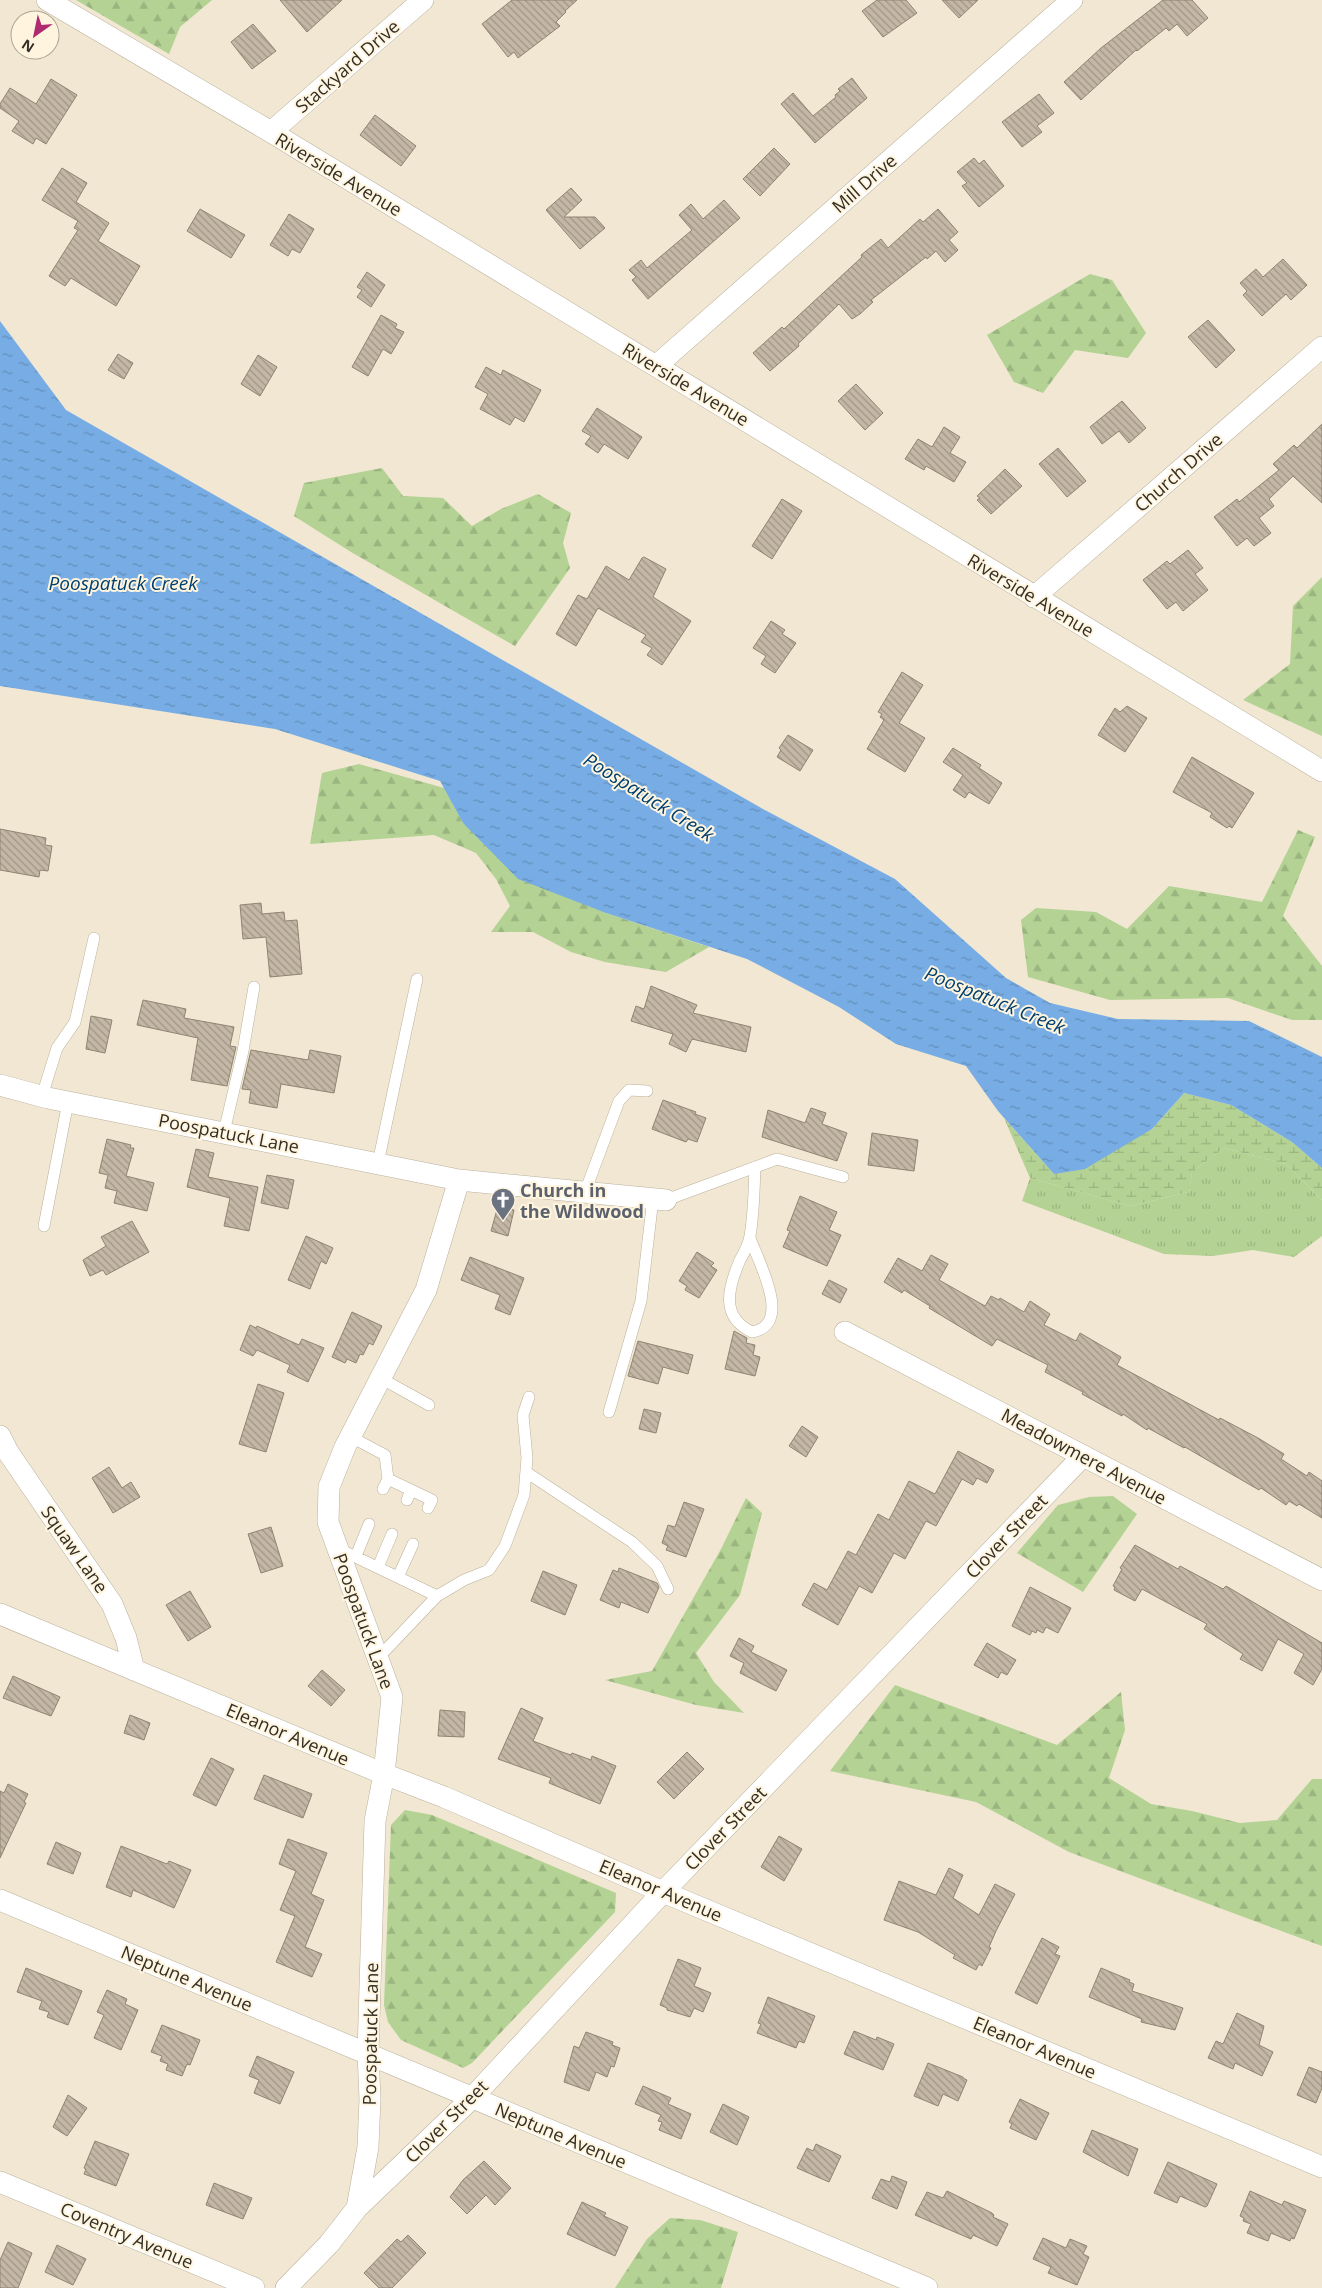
<svg xmlns="http://www.w3.org/2000/svg" width="1322" height="2288" font-family="'Open Sans',sans-serif">
<defs>
<pattern id="grass-tufts" width="24" height="20" patternUnits="userSpaceOnUse" patternTransform="scale(1.25)"><rect width="24" height="20" fill="#b3d293"/><path d="M3 7l-1-3M5 7V3M7 7l1-3M15 17l-1-3M17 17v-4M19 17l1-3" fill="none" stroke="#9ab57f"/></pattern>
<pattern id="forest-firs" width="22" height="20" patternUnits="userSpaceOnUse" patternTransform="scale(1.25)"><rect width="22" height="20" fill="#b3d293"/><path d="M5 1l3.5 6h-7zM16 11l3.5 6h-7z" fill="#9ab57f"/></pattern>
<pattern id="wetland-marsh" width="20" height="14" patternUnits="userSpaceOnUse" patternTransform="scale(1.25)"><rect width="20" height="14" fill="#b3d293"/><path d="M1 5h8M5 5V1M11 12h8M15 12V8" fill="none" stroke="#9ab57f"/></pattern>
<pattern id="water-ripples" width="26" height="14" patternUnits="userSpaceOnUse" patternTransform="scale(1.25)"><rect width="26" height="14" fill="#77ade4"/><path d="M2 4q2-2 4 0t4 0M15 11q2-2 4 0t4 0" fill="none" stroke="#628db9"/></pattern>
<pattern id="building-back-hatch" width="6" height="6" patternUnits="userSpaceOnUse" patternTransform="scale(1.25)"><rect width="6" height="6" fill="#c4b7a5"/><path d="M-1 5l2 2M0 0l6 6M5-1l2 2" fill="none" stroke="#a09586"/></pattern>
</defs>
<rect width="100%" height="100%" fill="#f1e7d2"/>
<path fill="url(#grass-tufts)" d="M1224 1148 1286 1164 1322 1200V1236L1294 1257 1253 1250 1213 1256 1164 1254 1022 1201 1030 1178 1130 1206 1189 1192 1192 1172Z"/>
<path fill="url(#forest-firs)" d="M76 0H212L180 27 169 54Z
M1090 274 1112 280 1146 333 1128 358 1075 350 1043 393 1014 382 987 335Z
M382 468 403 496 443 498 472 526 501 509 538 494 571 513 563 543 570 568 515 646 351 552 294 516 304 483Z
M1322 577V736L1243 700 1290 664 1293 606Z
M359 764 444 788 463 823 606 913 709 947 666 972 605 962 571 952 533 932H491L510 906 496 879 476 853 434 835 310 844 322 773Z
M1298 830 1315 837 1283 916 1322 966V1020H1292L1228 998 1110 1000 1028 977 1021 920 1036 908 1096 912 1127 929 1169 886 1262 902Z
M1113 1496 1137 1514 1083 1592 1017 1553 1058 1505 1089 1497Z
M746 1498 762 1513 740 1595 696 1653 714 1682 744 1713 696 1705 605 1680 652 1671 721 1549Z
M895 1685 1057 1745 1121 1692 1125 1730 1109 1778 1151 1804 1192 1811 1240 1823 1277 1820 1312 1779H1322V1946L1069 1852 976 1802 830 1771Z
M405 1810 432 1815 616 1893 615 1912 472 2063 463 2068 401 2040 388 2022 384 2005 391 1825Z
M670 2218 700 2220 738 2232 721 2288H615L647 2239Z"/>
<path fill="url(#wetland-marsh)" d="M1184 1093 1231 1105 1292 1142 1322 1168V1200L1286 1164 1224 1148 1192 1172 1189 1192 1130 1206 1030 1178 1004 1118 1054 1174 1152 1129Z"/>
<path fill="url(#water-ripples)" d="M0 321 66 410 763 809 895 879 1006 978 1050 1003 1118 1019 1249 1021 1322 1057V1168L1292 1142 1231 1105 1184 1093 1152 1129 1085 1169 1054 1174 998 1111 966 1066 896 1044 839 1007 747 959 606 913 518 879 463 823 440 781 275 729 0 686Z"/>
<path fill="url(#building-back-hatch)" stroke="#8f8371" d="M280 0H342L307 32Z
M512 0H577L565 11 566 12 556 22 560 26 518 58 514 52 508 57 482 24Z
M877 0H906L917 13 883 37 862 11Z
M942 0H978L959 18Z
M1163 0H1192L1208 18 1187 36 1177 24 1169 31 1166 28 1137 51 1136 50 1081 100 1064 82 1101 48Z
M253 24 276 51 252 69 231 42Z
M852 78 867 98 815 143 781 104 793 93 813 116 836 97 835 95 840 91 838 89Z
M51 79 77 95 46 144 36 138 33 144 12 131 19 121 0 108V104L10 88 36 104Z
M1039 94 1054 113 1037 126 1042 132 1022 147 1002 122Z
M375 115 416 146 401 166 360 135Z
M774 148 790 164 760 196 743 179Z
M974 158 979 164 984 160 1004 186 979 207 962 186 967 183 957 172Z
M62 168 87 183 76 202 109 223 98 241 140 266 116 306 71 278 65 286 49 276 78 230 74 228 78 221 42 200Z
M571 188 582 200 564 217H595L605 228 580 249 546 210Z
M724 200 740 218 648 299 632 280 636 277 629 270 641 260 647 268 692 230 679 215 691 204 703 219Z
M200 209 245 235 231 258 187 231Z
M938 209 958 232 949 240 958 250 945 262 936 251 927 259 926 257 871 300 873 302 860 314 852 319 839 304 798 344 799 346 770 371 753 353 782 327 784 329 862 257 861 255 881 239 888 248 920 219 923 222Z
M289 214 314 229 300 253 292 249 288 256 270 245Z
M1283 259 1307 285 1291 300 1286 294 1262 316 1243 295 1247 291 1240 283 1256 269 1263 277Z
M367 272 385 285 371 307 357 297 362 290 357 287Z
M381 315 397 324 395 328 404 332 391 354 383 349 368 376 352 367Z
M1208 320 1235 350 1216 368 1188 337Z
M118 354 133 363 124 379 108 370Z
M258 355 277 367 260 396 241 384Z
M486 367 501 375 503 370 541 390 524 422 515 417 510 425 480 409 488 394 475 387Z
M856 384 883 413 865 430 838 401Z
M1122 401 1146 428 1129 443 1119 431 1102 444 1090 427Z
M597 408 642 437 628 459 604 444 598 453 585 444 591 436 582 431Z
M1322 424V503L1293 476 1269 499 1274 506 1259 518 1271 533 1254 546 1247 538 1237 546 1214 517 1237 499 1239 502 1279 470 1273 464 1294 445 1297 448Z
M944 427 960 437 950 453 966 462 954 482 926 466 924 470 905 459 918 439 932 447Z
M1058 448 1086 481 1067 497 1039 464Z
M1005 469 1022 486 991 514 977 500 980 498 977 496Z
M782 499 802 511 772 559 752 546Z
M1188 550 1203 568 1195 574 1208 590 1183 611 1176 602 1167 609 1143 580 1167 561 1170 564Z
M644 557 666 569 653 597 691 621 662 665 647 655 652 648 641 642 646 635 598 608 576 646 556 634 578 595 587 599 606 566 629 580 642 558Z
M771 621 785 630 782 634 796 643 775 673 761 664 766 656 753 648Z
M902 672 923 685 899 723 925 738 905 772 867 749 884 720 880 717 882 714 878 712Z
M1127 706 1147 718 1125 752 1098 735 1115 708 1120 712Z
M788 735 813 750 800 771 777 757 781 750 779 748Z
M953 748 981 765 979 768 1002 783 989 804 969 792 965 798 953 790 963 775 943 762Z
M1192 757 1254 793 1232 828 1229 826 1227 828 1210 817 1212 813 1173 792Z
M0 829 46 838 45 845 52 846 48 871 40 870 39 877 0 870Z
M261 903 262 914 284 912 285 921 297 920 302 974 270 977 266 937 243 939 240 905Z
M651 986 697 1005 693 1013 751 1027 746 1052 692 1039 686 1052 669 1044 673 1034 631 1021 636 1006 644 1009Z
M143 1000 186 1009 184 1018 234 1027 230 1046 236 1047 227 1086 191 1080 198 1038 137 1025Z
M91 1016 112 1020 105 1053 86 1049Z
M251 1050 308 1060 310 1050 341 1056 334 1093 281 1084 277 1108 249 1103 251 1090 242 1089Z
M663 1100 696 1112 695 1114 706 1118 697 1142 688 1139 686 1142 652 1129Z
M811 1108 826 1113 822 1124 847 1133 837 1161 762 1137 768 1110 805 1123Z
M872 1133 918 1140 914 1171 868 1165Z
M107 1139 131 1145 130 1148H134L126 1176 154 1183 147 1211 114 1203 117 1191 105 1188 108 1175 99 1173Z
M196 1149 214 1153 208 1177 258 1187 249 1231 224 1226 230 1198 187 1187Z
M267 1175 294 1180 288 1209 261 1203Z
M800 1196 837 1212 829 1230 841 1235 827 1266 783 1247 790 1231 787 1230Z
M498 1206 514 1210 508 1236 491 1231Z
M132 1221 149 1252 106 1275 103 1270 90 1276 83 1260 106 1246 101 1237Z
M306 1236 333 1248 326 1264 321 1261 310 1289 288 1280Z
M697 1252 714 1263 711 1266 717 1270 699 1298 685 1290 687 1286 679 1281Z
M931 1255 948 1264 939 1280 985 1306 991 1296 999 1300 1000 1298 1024 1312 1030 1301 1050 1314 1044 1325 1076 1341 1080 1333 1121 1357 1117 1365 1219 1420 1220 1418 1258 1438 1284 1454 1281 1459 1307 1476 1309 1472 1322 1481V1518L1299 1504 1297 1506 1289 1501 1286 1505 1261 1488 1259 1490 1185 1447 1184 1448 1148 1428 1147 1430 1123 1414 1122 1416 1082 1394 1083 1392 1045 1372 1048 1365 997 1339 992 1346 929 1308 930 1306 904 1290 902 1293 884 1282 898 1258 922 1271Z
M470 1257 524 1278 510 1315 495 1309 500 1295 461 1280Z
M829 1280 847 1289 840 1303 822 1294Z
M352 1312 382 1326 373 1345 369 1343 363 1355 360 1354 356 1363 347 1359 345 1363 332 1357Z
M250 1325 256 1328 257 1326 299 1345 302 1339 324 1348 308 1382 287 1372 290 1365 257 1350 253 1356 240 1350Z
M734 1331 747 1338 746 1343 755 1345 753 1355 760 1357 755 1376 725 1369Z
M638 1341 693 1355 688 1374 663 1367 658 1384 628 1376Z
M258 1384 284 1393 266 1452 239 1444Z
M644 1409 661 1413 656 1433 639 1429Z
M802 1426 818 1437 806 1457 789 1446Z
M958 1451 994 1470 987 1483 977 1478 973 1485 962 1479 936 1526 926 1521 905 1559 894 1553 872 1593 859 1586 838 1625 802 1605 814 1583 827 1590 848 1551 856 1555 878 1514 889 1520 909 1481 935 1494Z
M109 1467 122 1488 131 1482 140 1497 113 1513 92 1478Z
M684 1502 704 1509 686 1557 666 1550 668 1546 662 1543 668 1525 675 1527Z
M271 1527 283 1566 261 1573 248 1534Z
M1135 1545 1178 1569 1180 1566 1223 1589 1226 1586 1322 1643V1669L1313 1685 1294 1673 1304 1654 1278 1639 1262 1671 1240 1659 1243 1654 1204 1629 1207 1624 1142 1589 1135 1601 1114 1590 1115 1587 1113 1586 1122 1569 1120 1568Z
M619 1568 657 1583 659 1587 648 1613 621 1602 619 1608 600 1600 613 1570 618 1572Z
M543 1571 577 1585 565 1615 531 1601Z
M1030 1587 1071 1608 1058 1633 1046 1627 1043 1633 1037 1630 1036 1633 1032 1631 1030 1635 1012 1626Z
M190 1591 211 1627 188 1641 166 1605Z
M739 1638 754 1646 751 1652 787 1670 776 1691 740 1673 744 1663 730 1656Z
M987 1643 1016 1660 1007 1675 1001 1672 998 1678 974 1665Z
M322 1670 345 1690 331 1706 308 1686Z
M13 1676 60 1697 51 1716 3 1698Z
M521 1708 543 1718 533 1741 562 1752 571 1755 572 1753 591 1760 592 1756 616 1766 600 1804 549 1783 551 1778 498 1759Z
M440 1710 465 1712 464 1737 438 1736Z
M130 1715 150 1723 144 1740 124 1733Z
M687 1752 704 1769 674 1799 657 1782Z
M211 1758 234 1769 216 1806 193 1795Z
M264 1775 312 1794 303 1818 254 1799Z
M8 1784 28 1794 24 1802 26 1803 0 1858V1791L4 1793Z
M779 1836 802 1849 784 1881 761 1867Z
M288 1839 327 1853 311 1894 324 1900 305 1947 322 1954 312 1977 276 1962 295 1916 280 1910 296 1871 279 1864Z
M56 1842 81 1853 73 1874 47 1864Z
M121 1846 167 1864 169 1861 191 1870 174 1908 133 1890 131 1897 106 1887Z
M949 1868 963 1875 953 1898 979 1915 995 1884 1015 1894 996 1931 989 1947 991 1948 982 1966 979 1964 976 1970 953 1958 955 1955 918 1932 884 1920 899 1881 936 1895Z
M1042 1938 1059 1947 1055 1954 1060 1956 1037 2004 1015 1993Z
M678 1959 701 1968 694 1986 711 1993 703 2012 694 2008 690 2017 667 2010V2008L660 2005Z
M26 1968 82 1991 68 2025 47 2017 49 2012 39 2009 42 2001 17 1992Z
M1101 1968 1130 1980 1129 1982 1134 1984 1132 1991 1183 2008 1175 2030 1141 2022 1142 2019 1089 1997Z
M107 1990 127 1999 125 2004 138 2010 121 2050 94 2038 104 2015 97 2012Z
M768 1997 815 2016 804 2043 799 2041 796 2048 757 2033 761 2024 758 2023Z
M1237 2013 1264 2026 1259 2045 1273 2052 1262 2076 1235 2063 1233 2069 1208 2058 1216 2041 1223 2044Z
M162 2025 200 2040 190 2065 187 2064 182 2076 166 2070 168 2064 160 2061 162 2056 151 2052Z
M854 2031 876 2040 877 2037 894 2044 883 2070 844 2054Z
M586 2032 613 2042 612 2045 620 2048 614 2067 611 2066 607 2077 596 2072 589 2091 564 2082 574 2046 579 2048Z
M257 2056 294 2072 280 2104 254 2093 259 2080 249 2076Z
M928 2063 963 2077V2078L967 2080 958 2101 943 2094 938 2106 914 2096Z
M1309 2067 1322 2072V2088L1316 2103 1297 2095Z
M643 2086 671 2098 668 2104 691 2114 681 2139 659 2130 662 2122 658 2121 661 2115 635 2104Z
M68 2095 87 2108 67 2136 53 2127Z
M1020 2099 1049 2113 1036 2140 1010 2128 1012 2124 1009 2122Z
M723 2104 749 2117 737 2145 710 2132Z
M1092 2130 1138 2149 1128 2176 1083 2152Z
M95 2141 129 2154 116 2186 84 2174 86 2169 84 2168Z
M816 2144 841 2156 829 2182 797 2168 807 2148 813 2151Z
M484 2161 511 2188 495 2205 486 2195 467 2214 450 2197 463 2180Z
M1168 2162 1217 2184 1207 2206 1205 2207 1180 2196 1177 2203 1154 2193Z
M892 2176 907 2182 897 2209 872 2198 881 2179 890 2182Z
M214 2183 252 2198 243 2219 206 2205Z
M947 2191 992 2213 994 2215 993 2217 1008 2224 997 2246 973 2235 971 2239 915 2215 927 2192 943 2198Z
M1250 2191 1282 2205 1284 2201 1306 2210 1294 2239 1291 2238 1290 2241 1271 2233 1268 2241 1247 2233 1251 2224 1243 2221 1244 2218 1240 2216Z
M582 2202 606 2213 604 2216 628 2227 615 2256 567 2234Z
M408 2235 426 2253 392 2288H379L364 2273 397 2239 401 2242Z
M1043 2238 1066 2248 1070 2239 1087 2246 1083 2254 1089 2257 1077 2285 1048 2273 1051 2267 1033 2259Z
M8 2242 32 2253 18 2288H0V2260Z
M57 2245 86 2259 73 2285 45 2272Z"/>
<g fill="none" stroke-linecap="round" stroke-linejoin="round">
<defs>
<path id="service" d="M42 1096 57 1048 75 1022 94 938
M224 1132 243 1051 254 987
M378 1163 417 979
M585 1192 619 1101 629 1090 647 1091
M666 1200 777 1159 843 1177
M44 1226 68 1102
M750 1238C758 1261 794 1325 752 1332 720 1317 728 1288 740 1260 744 1253 749 1244 750 1236 754 1213 754 1190 755 1167
M382 1379 429 1405
M609 1412 641 1301 653 1198
M351 1437 385 1455 388 1479 383 1489
M526 1472 632 1542 657 1566 668 1589
M388 1479 411 1490 407 1500
M411 1490 432 1500 428 1508
M337 1548 437 1596
M356 1556 369 1524
M378 1567 392 1534
M398 1577 413 1544
M378 1658 437 1596 464 1580 489 1570 505 1546 524 1495 527 1458 523 1415 529 1397"/>
<path id="minor" d="M47 0 271 132 1322 771
M271 132 423 0
M656 366 1072 0
M1034 597 1322 347
M0 1085 48 1098 459 1180 666 1200
M845 1332 1322 1580
M0 1436 8 1452 112 1604 126 1638 134 1670
M0 1614 384 1774 444 1797 663 1892 1322 2167
M0 1900 927 2288
M0 2182 254 2288
M357 2208 368 2147 370 2099 368 2053 375 1821 384 1774 392 1697 328 1522 329 1487 345 1447 426 1290 459 1180
M286 2288 329 2244 357 2208 472 2098 663 1892 1083 1456"/>
</defs>
<use href="#service" stroke="#bab19c" stroke-width="12"/>
<use href="#minor" stroke="#bab19c" stroke-width="22"/>
<use href="#service" stroke="#fff" stroke-width="11"/>
<use href="#minor" stroke="#fff" stroke-width="21"/>
</g>
<defs>
<symbol id="church-pin" viewBox="-11 -11 22 30"><path d="M0 17L-7.5 6A9.5 9.5 0 1 1 7.5 6Z" fill="#6b7280" stroke="#fff5df"/><path d="M-1.2-6h2.4v3.5h3.3v2.4h-3.3V6h-2.4V-.1h-3.3v-2.4h3.3Z" fill="#fff"/></symbol>
</defs>
<g fill-rule="evenodd">
<use href="#church-pin" x="489" y="1186" width="28" height="38"/>
</g>
<g text-anchor="middle" dominant-baseline="central" stroke-width="4" stroke-linejoin="round" paint-order="stroke">
<g font-size="18" fill="#322e26" stroke="#fff5df">
<text transform="translate(347 66) rotate(-41)">Stackyard Drive</text>
<text transform="translate(339 174) rotate(31)">Riverside Avenue</text>
<text transform="translate(864 183) rotate(-41)">Mill Drive</text>
<text transform="translate(686 384) rotate(31)">Riverside Avenue</text>
<text transform="translate(1178 472) rotate(-41)">Church Drive</text>
<text transform="translate(1031 595) rotate(31)">Riverside Avenue</text>
<text transform="translate(229 1133) rotate(11)">Poospatuck Lane</text>
<text transform="translate(1084 1456) rotate(28)">Meadowmere Avenue</text>
<text transform="translate(1006 1536) rotate(-46)">Clover Street</text>
<text transform="translate(75 1549) rotate(55)">Squaw Lane</text>
<text transform="translate(364 1621) rotate(70)">Poospatuck Lane</text>
<text transform="translate(288 1734) rotate(23)">Eleanor Avenue</text>
<text transform="translate(725 1828) rotate(-46)">Clover Street</text>
<text transform="translate(661 1890) rotate(23)">Eleanor Avenue</text>
<text transform="translate(187 1978) rotate(23)">Neptune Avenue</text>
<text transform="translate(370 2034) rotate(-89)">Poospatuck Lane</text>
<text transform="translate(1035 2047) rotate(23)">Eleanor Avenue</text>
<text transform="translate(446 2121) rotate(-45)">Clover Street</text>
<text transform="translate(561 2135) rotate(23)">Neptune Avenue</text>
<text transform="translate(127 2235) rotate(23)">Coventry Avenue</text>
</g>
<g font-size="18" font-weight="bold" fill="#5b616d" stroke="#fff5df" text-anchor="start">
<text x="520" y="1190">Church in<tspan x="520" dy="21">the Wildwood</tspan></text>
</g>
<g font-size="19" font-style="italic" fill="#003f70" stroke="#fff5df">
<text x="123" y="583">Poospatuck Creek</text>
<text transform="translate(649 797) rotate(32)">Poospatuck Creek</text>
<text transform="translate(995 1000) rotate(22)">Poospatuck Creek</text>
</g>
</g>
<g transform="translate(35 35) rotate(213)"><circle r="24" fill="#fff5df" stroke="#ada595"/>
<path d="M0-4L9 19L0 12L-9 19Z" fill="#b02a6f"/>
<text y="-8" font-size="14" font-weight="bold" text-anchor="middle" fill="#322e26">N</text>
</g>
</svg>
